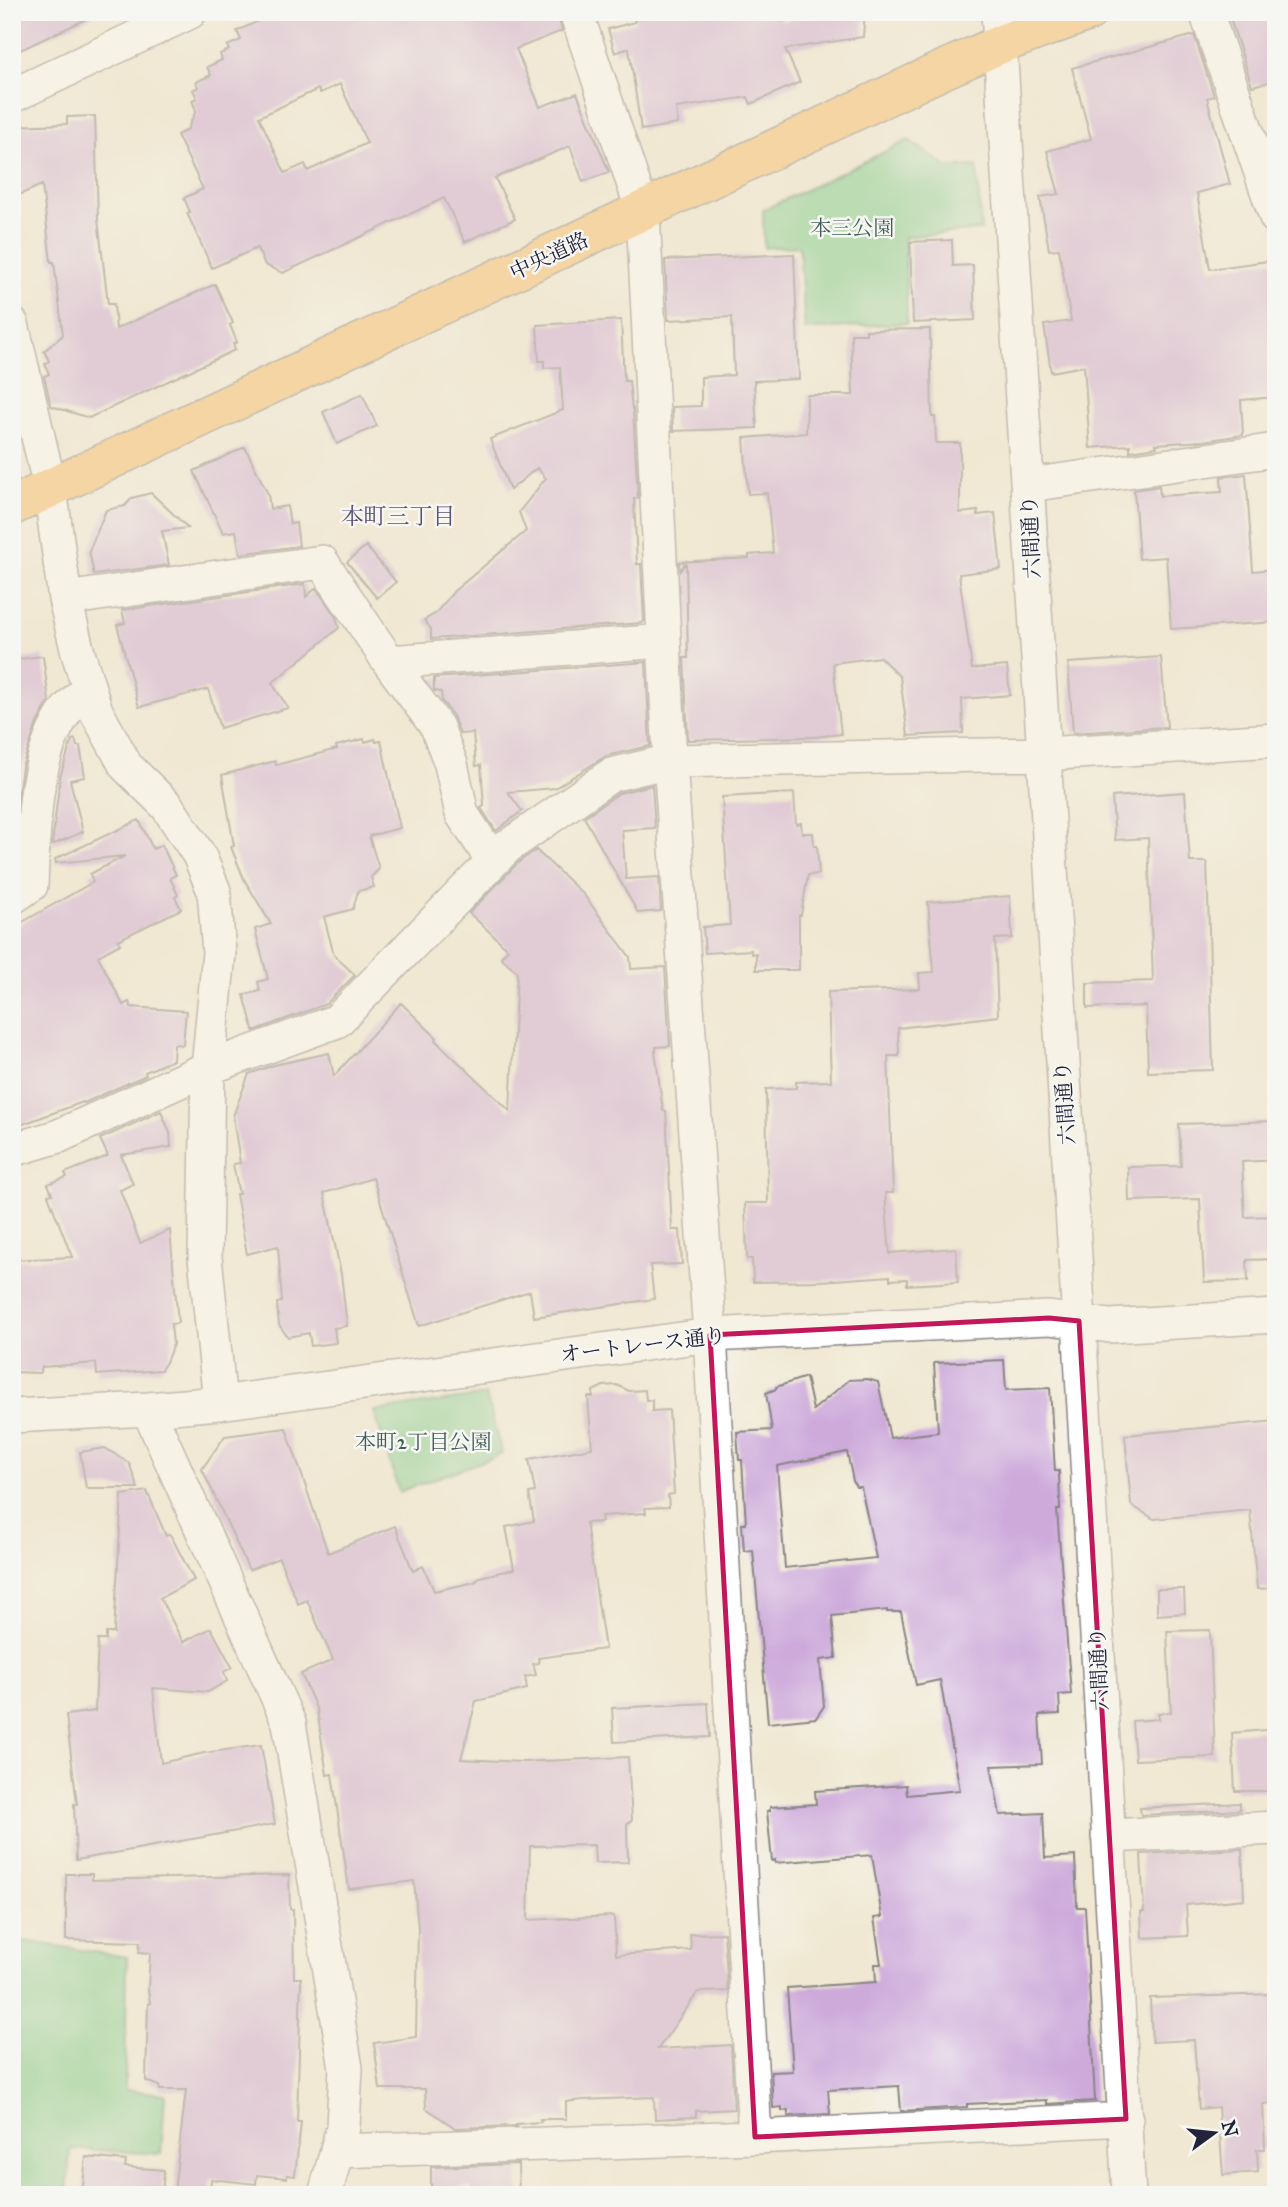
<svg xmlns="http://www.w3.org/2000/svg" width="1288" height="2207" font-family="'IM FELL Great Primer','Noto Serif JP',serif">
<rect width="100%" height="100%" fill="#f6f6f2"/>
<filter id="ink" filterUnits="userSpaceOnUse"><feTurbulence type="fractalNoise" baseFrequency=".0143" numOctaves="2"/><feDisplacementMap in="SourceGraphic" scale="14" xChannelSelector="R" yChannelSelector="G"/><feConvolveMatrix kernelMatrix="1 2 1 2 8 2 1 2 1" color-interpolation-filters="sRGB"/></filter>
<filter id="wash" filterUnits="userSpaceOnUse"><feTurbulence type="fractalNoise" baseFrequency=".00686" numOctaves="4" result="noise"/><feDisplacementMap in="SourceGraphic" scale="28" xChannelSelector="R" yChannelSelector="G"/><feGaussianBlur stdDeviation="1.57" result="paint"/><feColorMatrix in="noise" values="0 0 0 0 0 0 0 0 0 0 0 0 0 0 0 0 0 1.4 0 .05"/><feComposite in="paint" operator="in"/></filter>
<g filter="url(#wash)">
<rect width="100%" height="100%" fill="#f0e8d2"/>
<path fill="#7dce8f" stroke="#507865" stroke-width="2" d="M909 140 947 167 977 166 981 230 905 237 907 323 805 330 799 246 764 248 763 210Z
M486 1395 502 1454 399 1492 374 1411Z
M12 1939 127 1957 125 2090 165 2094 161 2154 70 2149 67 2195H12Z"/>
<g id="blocks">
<path fill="#ceaadb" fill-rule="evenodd" d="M12 12H101L12 54Z
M278 12H557L562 31 516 49 540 107 577 93 609 172 583 182 570 146 495 178 515 219 465 242 444 198 283 273 265 265 257 248 212 268 187 213 190 212 184 198 203 189 177 135 187 130 196 111 192 100 197 98 193 90 198 87 196 82 211 75 207 67 222 60 220 54 229 50 227 46 241 40 237 31ZM340 84 367 143 308 171 305 164 285 173 259 117 318 89 320 93Z
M633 12H780L782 21 832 12H865L863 37 785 49 800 82 751 104 748 97 676 108 678 124 641 130 629 48 615 53 608 29 635 22Z
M1228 12H1276V80L1252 86Z
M1194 35 1214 96 1207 98 1230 184 1197 193 1210 269 1276 260V397L1241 400 1243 435 1203 441 1156 444 1157 447 1130 451V445L1090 448 1084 366 1051 372 1044 325 1071 321 1059 249 1049 250 1040 197 1059 194 1047 151 1091 139 1072 68Z
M95 116 98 219 108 304H114L116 329 215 284 233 323 230 325 237 342 233 344 235 350 89 418 51 406 44 376 49 374 45 364 49 361 44 351 63 335 54 262H51L42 185 12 198V126L67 124V117Z
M952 240 953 266 973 265 975 320 913 323 910 242Z
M794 254 799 379 754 381 757 428 673 431 672 407 701 406V377L734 375 732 317 668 320 665 260Z
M621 320 624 381H629L632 409H633L638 498 634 499 637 564H641L644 621 642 623 431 639V629L424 620 435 614 454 591 526 531 519 512 546 478 537 468 510 490 490 439 563 410 560 367 544 368V361H539L537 325Z
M930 329 932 417H935L936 443H960V513L978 511 977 515 995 513 1001 569 959 574 972 669 1007 666 1010 695 962 699 963 733 908 736 900 677 880 657 833 663 841 734 814 737 688 740 684 658H688L686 562 680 571 679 562 749 558V555L773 553 767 493 748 494 744 438 806 433 807 395H853L851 334H866V330Z
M362 394 377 426 337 444 323 412Z
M245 447 268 494 270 509 287 506 290 524 296 523 299 546 240 554 236 531 223 533 194 471Z
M1246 474 1253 571 1276 569V622L1171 629 1166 557 1139 559 1134 490 1159 486 1160 496 1222 492 1221 477Z
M151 493 188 528 162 531 169 565 94 575 89 551 106 510 125 506 132 498Z
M366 546 396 582 377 598 347 562Z
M305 584 306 597 316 588 336 617 339 628 272 683 288 708 220 728 208 689 139 707 117 625 125 623 122 610Z
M43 656 49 701 37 723 22 767 15 816 12 862V660Z
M1161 657 1167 727 1073 733 1068 663Z
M646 662 650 746 606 756 555 788 508 792 522 811 496 831 481 808 484 806 481 765 476 766 473 733 460 734 453 716 442 701 441 692 434 691V678Z
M75 739 77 746H80L85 777 70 780 83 832 52 845 60 777 72 740Z
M364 739 365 742 375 739 376 742 381 741 400 828 369 836 379 869 371 877 374 887 358 891 353 909 324 917 334 955 355 975 326 1004 254 1031 244 995 260 991 258 982 268 979 255 929 271 924 244 879 231 847 234 846 222 775 275 761 276 765 337 749 336 746Z
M652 785 655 828 622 830 626 879 659 877 661 911 638 913 584 817 619 793Z
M1185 792 1190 862H1207L1213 1070 1148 1072 1146 1006 1087 1008V983L1153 981 1148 838 1115 840 1112 797Z
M794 793 796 824 801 823 802 833H813L814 846H817L819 874 808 875 801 915H799V970H756V953L751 954V950L705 953 703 927 730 925 722 797Z
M139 820 153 849 162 845 176 875 170 878 178 895 175 897 181 909 118 940 120 944 98 956 123 1005 129 1002 131 1007 186 1011 183 1045 174 1044 173 1060 145 1072 146 1075 84 1103 83 1102 12 1128V928L93 882 90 874 125 856 56 863 55 859Z
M536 850 584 895 630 957 631 969 665 967 670 1046 656 1047V1051H655L663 1111H666L672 1230H680L682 1264 650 1265 654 1299 534 1317 530 1291 419 1326 373 1178 324 1193 341 1274 347 1326 334 1328 336 1343 311 1346 309 1333 288 1337 279 1325 277 1303 282 1302 278 1246 247 1254 236 1194H239L233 1164 240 1163 233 1116 249 1074 274 1065 329 1053 334 1076 401 1003 437 1038 435 1040 510 1111 517 972 501 957 508 949 469 913 519 862Z
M1010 896 1012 938 995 939 998 1016 898 1028 899 1056H888L893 1193H885L890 1255V1253L956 1248 958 1282 907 1285V1279L890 1280V1276L820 1281 753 1282 752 1259H747L745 1203H768L766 1089 796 1088V1082L831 1081 828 992 920 989 919 973 934 972 928 902Z
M161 1111 170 1133 171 1147 121 1155 133 1184 120 1190 140 1243 170 1230 178 1323 171 1324 173 1344 166 1362 161 1370 97 1375 96 1363 42 1367 40 1373 12 1372V1260L72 1257 48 1195 52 1194 48 1184 67 1177 65 1173 108 1156 100 1139Z
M1276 1121V1160L1242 1162 1245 1217 1276 1216V1259L1247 1260 1248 1281 1204 1282 1200 1199 1129 1201 1128 1167 1181 1166 1179 1124Z
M1004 1360 1006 1390 1050 1388 1055 1471H1059L1060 1510H1057L1071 1694 1059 1695 1060 1714 1039 1715 1042 1764 991 1766 1000 1815 1043 1813 1045 1858 1075 1856 1077 1907H1085L1095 2101 1047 2104V2100L967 2104V2107L901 2111 899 2086 828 2090 830 2114 788 2116V2110L782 2111V2107L773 2108 771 2072 793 2071 787 1988 876 1982 875 1964H881L874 1918 882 1917 872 1855 775 1863V1860L772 1861 767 1811H770V1807L816 1804 815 1791 906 1785 907 1795 960 1790 940 1680 916 1685 901 1612H887V1610L832 1616 836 1658 820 1660 824 1706 816 1718 768 1723 753 1550 744 1551 742 1524H746L742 1460H739L737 1432 772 1430 766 1393 776 1389V1387L806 1377 813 1410 844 1384 849 1380 867 1379 878 1382 890 1438 938 1432 934 1363ZM847 1452 853 1481 856 1487H861L876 1558 785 1568 777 1466Z
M617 1385 629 1391 645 1390 646 1400H652V1411L669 1410 674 1494 668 1495 669 1507 645 1508 646 1513 601 1516 602 1522 586 1523 605 1649 538 1658 539 1663 533 1664 536 1675 525 1677 527 1689 476 1701 461 1759 522 1762 628 1757 632 1820 627 1825 628 1862 595 1863 594 1845 530 1846 528 1920 614 1916 616 1955 691 1950 690 1934 724 1933 728 1991 698 1992 658 2049 731 2045 734 2109 696 2111V2117L655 2119 654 2097 582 2100 566 2102V2119H540L541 2122 516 2124V2126L455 2128 426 2108 425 2089H380L374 2043 416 2037 418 1929 414 1881 349 1889 332 1774 327 1775 317 1710 301 1674 333 1660 307 1600 298 1604 279 1558 249 1570 202 1469 225 1436 286 1428 328 1553 395 1526 413 1571 423 1566 434 1591 475 1582 480 1577 514 1569 506 1527 534 1521 529 1493 535 1492 529 1459 592 1448 588 1397H593V1391L603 1386Z
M1276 1421V1588L1257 1589 1250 1510 1154 1519 1131 1505 1125 1435Z
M105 1448 129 1463 138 1488H86L80 1452Z
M147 1491 166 1536 170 1534 194 1580 160 1598 183 1642 211 1628 232 1667 224 1672 227 1681 208 1692 153 1688 161 1763 204 1753 261 1745 275 1824 76 1860 74 1804H77L66 1715 95 1711 98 1640H106V1633H114L122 1495Z
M1157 1589H1184L1185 1613 1157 1615Z
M1210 1630 1215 1757 1135 1760 1132 1721 1159 1719 1158 1713 1171 1712 1167 1631Z
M708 1703 710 1737 614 1742 612 1708Z
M1276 1729V1791H1235L1232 1733Z
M1240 1803V1810L1141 1815 1140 1808Z
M1242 1849 1244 1899 1186 1905 1188 1936 1142 1938 1141 1912H1144L1141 1854Z
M66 1874H92V1880L289 1875 290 1909H293L294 1978H301L297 2122H301L295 2176 287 2175V2178L257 2175 256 2184 211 2179 210 2195 174 2192 186 2090H160L159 2086 146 2081 148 2004 150 2003 148 1990 150 1953 139 1952 140 1942 66 1940Z
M1276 1994V2103L1263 2104 1265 2149H1257L1258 2172 1223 2175 1218 2107 1199 2109 1194 2040 1152 2042 1150 1998Z
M86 2157 126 2161 125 2167 164 2170 162 2195H82Z
M518 2164 519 2195H471V2187L431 2188V2167Z"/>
</g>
</g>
<g filter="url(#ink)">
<use href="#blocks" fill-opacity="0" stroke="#898586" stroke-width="2"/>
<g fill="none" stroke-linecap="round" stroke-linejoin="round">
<defs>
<path id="minor" d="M576 12 643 212 670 761 710 1335 755 2137
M998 12 1079 1321 1129 2195
M1206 12 1276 217
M12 96 190 12
M12 324 50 488 65 599 78 653 96 711 126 766 167 806 199 855 214 891 219 953 208 1068 205 1257 220 1403
M1029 485 1276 450
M65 599 322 562 389 662 437 727 451 764 462 814 493 861
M389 662 663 641
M12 898 31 885C34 829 32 759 66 711 72 703 82 695 89 688
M12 1150 59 1136 208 1068 337 1021 507 847 611 775 670 761 1043 754 1276 740
M148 1409 289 1723 346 2068 343 2127 325 2195
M12 1416 148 1409 220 1403 710 1335 1049 1318 1110 1326 1276 1316
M1108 1836 1276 1828
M338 2151 755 2137 1126 2119"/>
<path id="major" d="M12 506 947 68 1001 44 1088 12"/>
</defs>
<use href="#minor" stroke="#898586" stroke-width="36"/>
<use href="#major" stroke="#898586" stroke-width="41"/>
<use href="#minor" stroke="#fff" stroke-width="33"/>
<use href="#major" stroke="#f8bf6c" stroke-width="38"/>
</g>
</g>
<path d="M0 0H1288V2207H0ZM1049 1318 1079 1321 1126 2119 755 2137 710 1335Z" fill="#f0e8d2" fill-opacity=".55" fill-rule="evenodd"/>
<path fill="none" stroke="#c2185b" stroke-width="5" stroke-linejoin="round" d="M1049 1318 1079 1321 1126 2119 755 2137 710 1335Z"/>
<g text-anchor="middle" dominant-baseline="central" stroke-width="5" stroke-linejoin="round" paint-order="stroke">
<g font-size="21" fill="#425e58" stroke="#f6f6f2">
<text x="852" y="228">本三公園</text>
<text x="423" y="1442">本町2丁目公園</text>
</g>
<g font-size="21" fill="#22223b" stroke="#f6f6f2">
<text transform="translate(549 256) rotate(-25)">中央道路</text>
<text transform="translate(1031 537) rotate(-93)">六間通り</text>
<text transform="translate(1065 1103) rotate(-94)">六間通り</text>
<text transform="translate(643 1345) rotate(-7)">オートレース通り</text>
<text transform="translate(1099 1669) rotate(-93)">六間通り</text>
</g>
<g font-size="23" fill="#5e5273" stroke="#f6f6f2">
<text x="398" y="516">本町三丁目</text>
</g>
</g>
<rect width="1288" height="2207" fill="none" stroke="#f6f6f2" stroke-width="42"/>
<g transform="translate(1214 2133) rotate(75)" stroke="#f6f6f2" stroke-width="5" paint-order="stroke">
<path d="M0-5L12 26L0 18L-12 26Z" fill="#22223b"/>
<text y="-10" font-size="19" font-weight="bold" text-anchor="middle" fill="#22223b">N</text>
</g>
</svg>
